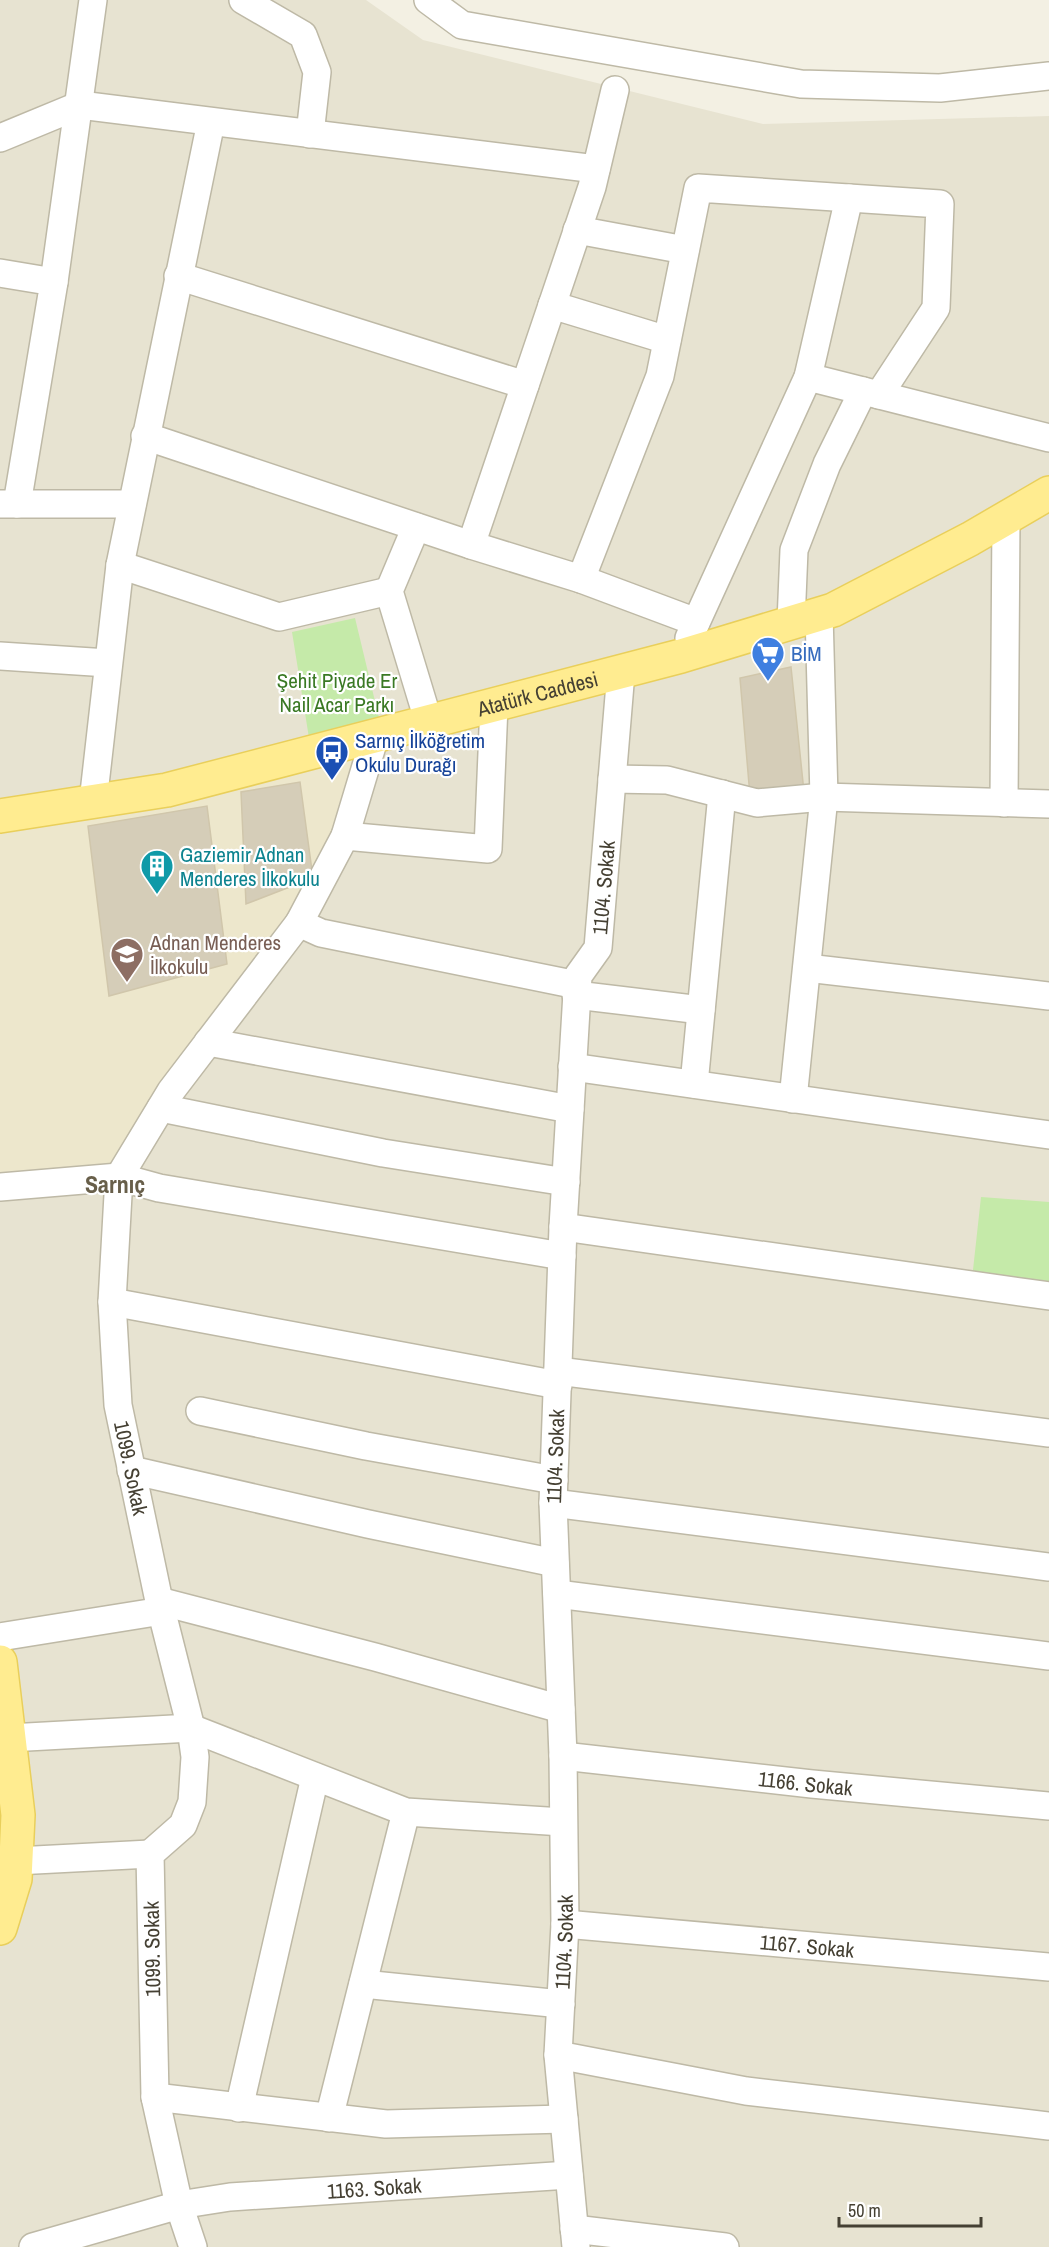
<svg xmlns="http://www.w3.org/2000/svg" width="1049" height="2247" font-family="'Archivo Narrow',sans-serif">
<rect width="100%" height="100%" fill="#f3f0e3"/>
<path fill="#e7e3d1" d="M0 0H366L423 40 763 124 1049 116V2247H0Z"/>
<path fill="#ede7cc" d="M375 736 345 836 119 1177 0 1187V811Z"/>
<path fill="#c5eaa9" d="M355 618 380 722 309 738 292 632Z
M981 1197 1049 1202V1290L972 1279Z"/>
<path fill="#d5cdb8" stroke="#d0c6ab" stroke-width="1.5" d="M791 667 804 792 750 796 740 678Z
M300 782 313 878 246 904 241 792Z
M207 806 227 964 109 996 88 826Z"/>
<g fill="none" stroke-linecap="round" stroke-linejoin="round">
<defs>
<g id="minor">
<path d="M243 0 303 35 317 72 310 134"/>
<path d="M428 0 462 25 801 84 940 88 1049 76"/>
<path d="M0 138 80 105 596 169"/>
<path d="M577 230 685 250"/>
<path d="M0 273 54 282 17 504"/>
<path d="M178 276 525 385"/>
<path d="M54 282 93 0"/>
<path d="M552 305 667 340"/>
<path d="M808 377 1049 438"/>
<path d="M145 436 471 545 581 579 696 622"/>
<path d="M1 504H132"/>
<path d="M416 527 389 591 429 723"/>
<path d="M471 545 592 187 615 90"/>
<path d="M120 565 279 617 389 591"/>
<path d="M581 579 660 376 698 188 940 204 936 308 879 395"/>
<path d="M791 622 794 550 827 464 863 391"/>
<path d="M689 638 808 377 849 198"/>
<path d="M0 656 108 663"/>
<path d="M612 779 667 780 757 803 824 797 1049 804"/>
<path d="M93 802 120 565 211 122"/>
<path d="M1004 803 1006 518"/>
<path d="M345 836 488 849 494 705"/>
<path d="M299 923 321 933 577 985"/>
<path d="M807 968 1049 996"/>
<path d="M576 995 701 1010"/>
<path d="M208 1042 570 1109"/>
<path d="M572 1067 1049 1135"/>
<path d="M694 1084 722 794"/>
<path d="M793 1099 824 797 819 614"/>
<path d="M161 1108 383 1153 566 1182"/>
<path d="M0 1187 119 1177 159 1188 562 1256"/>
<path d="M563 1227 1049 1296"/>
<path d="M112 1302 558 1385"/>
<path d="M558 1371 1049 1433"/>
<path d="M200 1411 366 1446 554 1480"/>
<path d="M131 1470 368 1524 555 1563"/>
<path d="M553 1503 1049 1567"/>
<path d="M557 1594 1049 1656"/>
<path d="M159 1601 375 1657 561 1709"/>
<path d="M0 1637 162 1611"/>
<path d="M9 1738 191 1728 406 1812 563 1822"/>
<path id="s1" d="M563 1756 812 1784 1049 1806"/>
<path d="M16 1861 150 1854"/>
<path id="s2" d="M565 1924 1049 1967"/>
<path d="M363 1984 561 2004"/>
<path d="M558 2055 746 2091 1049 2126"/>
<path d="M155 2097 386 2124 564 2119"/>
<path d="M239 2108 315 1777"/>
<path d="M329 2118 406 1812"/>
<path d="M574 2229 725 2247"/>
<path id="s3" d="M33 2247 179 2205 230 2197 569 2175"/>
<path d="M193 2247 179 2205 155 2097 150 1854 183 1825 192 1802 195 1757 191 1728 159 1601 118 1405 112 1302 119 1177 171 1091 299 923 345 836 375 736"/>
<path id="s4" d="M576 2247 558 2055 565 1924 563 1756 553 1503 563 1227 578 976 598 948 621 672"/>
</g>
<g id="major">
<path id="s5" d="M0 816 167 790 681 656 833 610 970 539 1049 493"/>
<path d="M0 1662 18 1815 15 1879 0 1928"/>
</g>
</defs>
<use href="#minor" stroke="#beb9a6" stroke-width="30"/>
<use href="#major" stroke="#e9cf5b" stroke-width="36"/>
<use href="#minor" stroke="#fff" stroke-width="27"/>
<use href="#major" stroke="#ffec90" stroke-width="33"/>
</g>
<defs>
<symbol id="supermarket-pin" viewBox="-11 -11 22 30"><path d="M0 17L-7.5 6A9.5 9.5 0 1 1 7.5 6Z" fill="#3f7fe0" stroke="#fff"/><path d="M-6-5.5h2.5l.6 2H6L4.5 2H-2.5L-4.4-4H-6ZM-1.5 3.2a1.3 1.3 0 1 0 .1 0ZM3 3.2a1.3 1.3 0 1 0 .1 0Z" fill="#fff"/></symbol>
<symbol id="bus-pin" viewBox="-11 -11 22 30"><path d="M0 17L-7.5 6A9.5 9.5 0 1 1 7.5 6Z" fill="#1a4fb4" stroke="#fff"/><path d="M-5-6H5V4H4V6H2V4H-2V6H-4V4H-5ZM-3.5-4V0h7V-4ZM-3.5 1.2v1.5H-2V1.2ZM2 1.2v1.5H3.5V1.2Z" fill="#fff"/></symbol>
<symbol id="building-pin" viewBox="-11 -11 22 30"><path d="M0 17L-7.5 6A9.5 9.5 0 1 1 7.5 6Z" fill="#0f9aa8" stroke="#fff"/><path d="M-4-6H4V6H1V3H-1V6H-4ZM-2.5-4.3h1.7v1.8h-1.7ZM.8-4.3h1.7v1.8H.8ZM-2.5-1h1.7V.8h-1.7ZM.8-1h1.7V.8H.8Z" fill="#fff"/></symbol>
<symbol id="school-pin" viewBox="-11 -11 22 30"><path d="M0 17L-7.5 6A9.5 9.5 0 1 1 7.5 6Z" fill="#8d6e63" stroke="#fff"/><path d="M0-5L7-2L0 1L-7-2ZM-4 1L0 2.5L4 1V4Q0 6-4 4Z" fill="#fff"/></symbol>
</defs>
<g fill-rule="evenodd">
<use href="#supermarket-pin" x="749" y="634" width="38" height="52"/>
<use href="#bus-pin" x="313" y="733" width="38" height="52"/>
<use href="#building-pin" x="138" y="847" width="38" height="52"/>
<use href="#school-pin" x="108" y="935" width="38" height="52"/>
</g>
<g text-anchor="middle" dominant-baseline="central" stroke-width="4.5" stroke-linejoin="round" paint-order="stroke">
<g font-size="21" fill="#366cbe" stroke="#fff" text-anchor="start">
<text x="791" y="653">BİM</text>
</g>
<g font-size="21" fill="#3a7924" stroke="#fff">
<text x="337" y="680">Şehit Piyade Er<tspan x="337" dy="24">Nail Acar Parkı</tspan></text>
</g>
<g font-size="21" fill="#454033" stroke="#fff">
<text stroke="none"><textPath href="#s5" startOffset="552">Atatürk Caddesi</textPath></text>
<text stroke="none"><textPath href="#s4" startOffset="1368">1104. Sokak</textPath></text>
<text stroke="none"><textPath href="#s4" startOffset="792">1104. Sokak</textPath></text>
<text transform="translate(131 1468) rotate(78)">1099. Sokak</text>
<text stroke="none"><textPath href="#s1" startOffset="244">1166. Sokak</textPath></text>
<text stroke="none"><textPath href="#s4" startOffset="306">1104. Sokak</textPath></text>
<text stroke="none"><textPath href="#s2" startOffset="243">1167. Sokak</textPath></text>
<text transform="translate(152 1949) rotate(-91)">1099. Sokak</text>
<text stroke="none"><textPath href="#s3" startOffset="348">1163. Sokak</textPath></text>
</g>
<g font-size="21" fill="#164399" stroke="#fff" text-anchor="start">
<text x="355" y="740">Sarnıç İlköğretim<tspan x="355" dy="24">Okulu Durağı</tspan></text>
</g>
<g font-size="21" fill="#0d838f" stroke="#fff" text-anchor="start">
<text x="180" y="854">Gaziemir Adnan<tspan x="180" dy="24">Menderes İlkokulu</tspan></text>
</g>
<g font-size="21" fill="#785e54" stroke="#fff" text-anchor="start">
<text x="150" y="942">Adnan Menderes<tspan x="150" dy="24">İlkokulu</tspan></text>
</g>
<g font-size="24" font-weight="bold" fill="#685f4a" stroke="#fff">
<text x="115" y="1184">Sarnıç</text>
</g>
</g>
<path d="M839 2217v9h142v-9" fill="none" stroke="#454033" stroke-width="3"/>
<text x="848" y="2217" font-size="18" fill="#454033" stroke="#ffffff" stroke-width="4.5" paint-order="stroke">50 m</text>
</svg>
